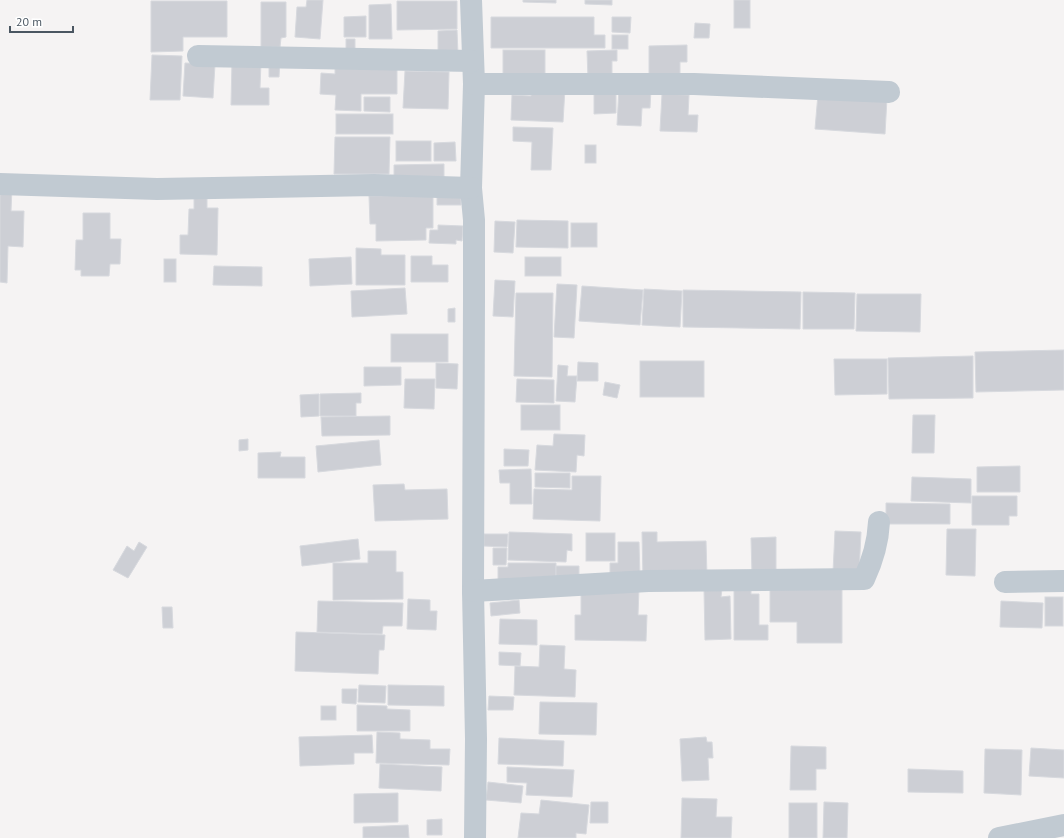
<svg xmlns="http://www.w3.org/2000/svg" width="1064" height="838" font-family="'PT Sans',sans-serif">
<rect width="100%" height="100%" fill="#f5f3f3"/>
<g fill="#cdcfd5" stroke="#d7d9de">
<polygon points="307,0 323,0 320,39 295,37 297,7 306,7"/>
<polygon points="523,0 556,0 556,3 523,2"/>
<polygon points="585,0 612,0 612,5 585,4"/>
<rect x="734" y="0" width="16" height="28"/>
<polygon points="151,1 227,1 227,37 183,37 183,51 151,52"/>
<polygon points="397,1 457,1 457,29 397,30"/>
<polygon points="261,2 286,2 286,37 281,38 280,47 261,47"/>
<polygon points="391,4 392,39 369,39 369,5"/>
<polygon points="366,16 366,37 344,37 344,17"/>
<polygon points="491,17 594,17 594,35 605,35 605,48 491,48"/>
<polygon points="612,17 631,17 630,33 612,32"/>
<polygon points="695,23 710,24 709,38 694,38"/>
<polygon points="457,30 458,55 438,56 438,31"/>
<rect x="612" y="35" width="16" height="14"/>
<polygon points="346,39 355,39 355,50 346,51"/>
<polygon points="687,45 687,62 680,62 680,80 649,81 649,46"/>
<rect x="503" y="50" width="42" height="29"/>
<polygon points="617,50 617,61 612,61 612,79 588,79 587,51"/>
<polygon points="152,55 182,56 180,100 150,100"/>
<polygon points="269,59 280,60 279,77 269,77"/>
<polygon points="232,61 261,62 260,88 269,88 269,105 231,105"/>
<polygon points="185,63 215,64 213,98 183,96"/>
<polygon points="335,64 397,66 397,94 361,94 361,111 335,110 336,95 320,94 321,73 335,74"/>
<polygon points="405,71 449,72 448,109 403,108"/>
<polygon points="532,87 565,88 563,122 511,120 512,95 531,96"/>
<polygon points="619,88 651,89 650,108 642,108 641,126 617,125"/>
<polygon points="616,90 616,113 594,114 594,91"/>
<polygon points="662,94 689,95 688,115 698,115 697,132 660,131"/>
<polygon points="818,94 887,98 885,134 815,129"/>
<polygon points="364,97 390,97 390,112 364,111"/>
<rect x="336" y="114" width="57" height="20"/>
<polygon points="513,127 553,128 551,170 531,170 532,142 513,141"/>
<polygon points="335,137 390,137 389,174 334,174"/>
<rect x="396" y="141" width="35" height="20"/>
<polygon points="455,142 456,161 434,161 434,143"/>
<rect x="585" y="145" width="11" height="18"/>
<polygon points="444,164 444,177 394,177 394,165"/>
<polygon points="0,187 12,187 11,211 24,211 23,247 8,246 7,283 0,282"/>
<polygon points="433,195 433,228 426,228 426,240 376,241 376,224 370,224 369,196"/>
<polygon points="461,195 461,205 437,205 437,196"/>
<polygon points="194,198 207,198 207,208 218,208 217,255 180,254 180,235 188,235 189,209 194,209"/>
<polygon points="83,213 110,213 110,239 121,239 120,264 110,264 109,276 81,276 81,270 75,270 76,240 83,240"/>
<polygon points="517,220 568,221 568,248 516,247"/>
<polygon points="495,221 515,222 513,253 494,252"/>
<rect x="571" y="223" width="26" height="24"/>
<polygon points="438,225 463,226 462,241 456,240 456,244 429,243 430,230 438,230"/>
<polygon points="356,248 381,249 381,255 405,255 405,285 356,285"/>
<polygon points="411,256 432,256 432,265 448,265 448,282 411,282"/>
<polygon points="351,257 352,284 310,286 309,259"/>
<rect x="525" y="257" width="36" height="19"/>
<rect x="164" y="259" width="12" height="23"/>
<polygon points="214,266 262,267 262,286 213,285"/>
<polygon points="495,280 515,281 513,317 493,316"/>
<polygon points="557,284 577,285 574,338 554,337"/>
<polygon points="582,286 643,290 640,325 579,321"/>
<polygon points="405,288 407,314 352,317 351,291"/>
<polygon points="644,289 682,291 680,327 642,325"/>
<polygon points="683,290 801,292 800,329 683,327"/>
<polygon points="803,292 855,293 854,329 803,329"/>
<polygon points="516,293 553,293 552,377 514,376"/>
<polygon points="857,294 921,294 920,332 856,331"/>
<polygon points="455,308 455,322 448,322 448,309"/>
<rect x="391" y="334" width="57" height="28"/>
<polygon points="1064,350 1064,390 976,392 975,352"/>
<polygon points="973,356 973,398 889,399 888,358"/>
<polygon points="834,359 887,359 887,394 835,395"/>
<rect x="640" y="361" width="64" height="36"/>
<polygon points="578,362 598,363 598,381 577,381"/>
<polygon points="436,363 458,364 457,389 436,388"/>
<polygon points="558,365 568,366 567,376 577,376 575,402 556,401"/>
<polygon points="364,367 401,367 401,385 364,386"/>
<polygon points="405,379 435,379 434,409 404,408"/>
<polygon points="517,379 554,380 554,403 516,402"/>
<polygon points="605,382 620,385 617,398 603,395"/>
<polygon points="361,393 361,403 356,403 356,416 320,416 320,394"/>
<polygon points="319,394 319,416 301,417 300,395"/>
<rect x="521" y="405" width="39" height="25"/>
<polygon points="913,415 935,415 934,453 912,453"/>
<polygon points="390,416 390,435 322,436 321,417"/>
<polygon points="554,434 585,435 584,456 577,455 576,472 535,470 537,445 553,446"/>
<polygon points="248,439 248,450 239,451 239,440"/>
<polygon points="379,440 381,465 318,472 316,446"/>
<polygon points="504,449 529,450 528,466 504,466"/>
<polygon points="281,452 280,457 305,457 305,478 258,478 258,453"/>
<polygon points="1020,466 1020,492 977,492 977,467"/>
<polygon points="531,469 532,504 510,504 510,483 500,483 499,470"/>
<polygon points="535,473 570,473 570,488 535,487"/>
<polygon points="572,476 601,476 600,521 533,519 534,489 572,490"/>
<polygon points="912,477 971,479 971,503 911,501"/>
<polygon points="404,484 405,490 447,489 448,519 375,521 373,485"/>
<polygon points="972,496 1017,496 1017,516 1009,516 1009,525 972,525"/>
<polygon points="886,503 950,504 950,524 886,524"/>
<polygon points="947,529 976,529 975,576 946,575"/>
<polygon points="835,531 861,532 859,574 833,572"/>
<polygon points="509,532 572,534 572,551 567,550 566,562 508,560"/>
<polygon points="642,532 657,532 657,542 706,541 707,577 643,579"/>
<rect x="586" y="533" width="29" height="28"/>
<polygon points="484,534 508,534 507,547 484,546"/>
<polygon points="776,537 776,573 752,574 751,538"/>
<polygon points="358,539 360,559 302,566 300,546"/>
<polygon points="139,542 147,547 128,578 113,570 127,546 134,551"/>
<polygon points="618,542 639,542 640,579 610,580 610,563 618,563"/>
<polygon points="493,548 507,548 506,565 493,565"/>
<polygon points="368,551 396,551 396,572 403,572 403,599 333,600 333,563 368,563"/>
<polygon points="508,563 556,563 556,583 498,583 498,567 508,567"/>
<polygon points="556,566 579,566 579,583 556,582"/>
<polygon points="581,587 639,588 638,615 647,615 646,641 575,640 575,615 581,615"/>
<polygon points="842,587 842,643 797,643 797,622 770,622 770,588"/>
<polygon points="734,588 751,588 751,594 759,594 759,625 768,625 768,640 734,640"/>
<polygon points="704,589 722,589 721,597 730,596 731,639 705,640"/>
<rect x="1045" y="597" width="18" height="29"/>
<polygon points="408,599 430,600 430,611 437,611 436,630 407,629"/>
<polygon points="519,600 520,613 491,616 490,603"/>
<polygon points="318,601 403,603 402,626 383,626 382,634 317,632"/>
<polygon points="1001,601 1043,603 1042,628 1000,627"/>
<polygon points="162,607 172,607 173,628 163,628"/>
<polygon points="500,619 537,620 537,645 499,644"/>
<polygon points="296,632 385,635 384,650 379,650 378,674 295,671"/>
<polygon points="540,645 565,646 564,669 576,670 575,697 514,695 515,666 539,667"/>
<polygon points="499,652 521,653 520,666 499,665"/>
<polygon points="359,685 386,686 385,703 358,702"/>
<polygon points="388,685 444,686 444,706 388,705"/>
<polygon points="342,689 357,689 356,704 342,703"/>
<polygon points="489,696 514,697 513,710 488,710"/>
<polygon points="540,702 597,703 596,735 539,734"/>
<polygon points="357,705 387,706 387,709 410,710 410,731 357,731"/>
<rect x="321" y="706" width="15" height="14"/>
<polygon points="377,732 400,733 400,739 430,740 430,749 450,749 449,765 376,763"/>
<polygon points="372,735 373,753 354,753 354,764 300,766 299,737"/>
<polygon points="706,737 707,742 712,742 713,758 708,758 709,780 682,781 680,739"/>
<polygon points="499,738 564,741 563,766 498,764"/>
<polygon points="791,746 826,747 826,769 816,769 816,790 790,790"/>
<polygon points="1031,748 1064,750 1064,778 1029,776"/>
<polygon points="985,749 1022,750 1021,795 984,793"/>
<polygon points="380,764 442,767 441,791 379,788"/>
<polygon points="507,767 574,770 572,797 526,795 527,783 507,782"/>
<polygon points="908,769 963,771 963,793 908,792"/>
<polygon points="488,782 523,786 521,803 486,800"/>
<polygon points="398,793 398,822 354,823 354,794"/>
<polygon points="682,798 717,799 716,817 732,817 731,838 681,838"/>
<polygon points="541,800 589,805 586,834 576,833 576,838 518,838 521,813 539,814"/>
<polygon points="591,802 608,802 608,823 590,823"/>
<polygon points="824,802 848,803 847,838 823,838"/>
<rect x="789" y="803" width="28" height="35"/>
<polygon points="442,819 442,835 427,835 427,820"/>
<polygon points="408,825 409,838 363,838 363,827"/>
</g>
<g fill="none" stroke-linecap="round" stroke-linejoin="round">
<g stroke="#c1cad2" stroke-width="22">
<polyline points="471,0 474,84 471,188 474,220 474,297 473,591 476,739 475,838"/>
<polyline points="198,56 472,61"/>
<polyline points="474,84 694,84 889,92"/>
<polyline points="0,184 157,189 374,185 471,188"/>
<polyline points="1005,582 1064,581"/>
<path d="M473 591 648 581 864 579C873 560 878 543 879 522"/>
<polyline points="999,838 1064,825"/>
</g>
</g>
<path d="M10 26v6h63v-6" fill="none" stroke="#4a5661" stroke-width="2"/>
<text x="16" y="26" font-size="12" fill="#4a5661" stroke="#ffffff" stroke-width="3" paint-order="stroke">20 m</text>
</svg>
